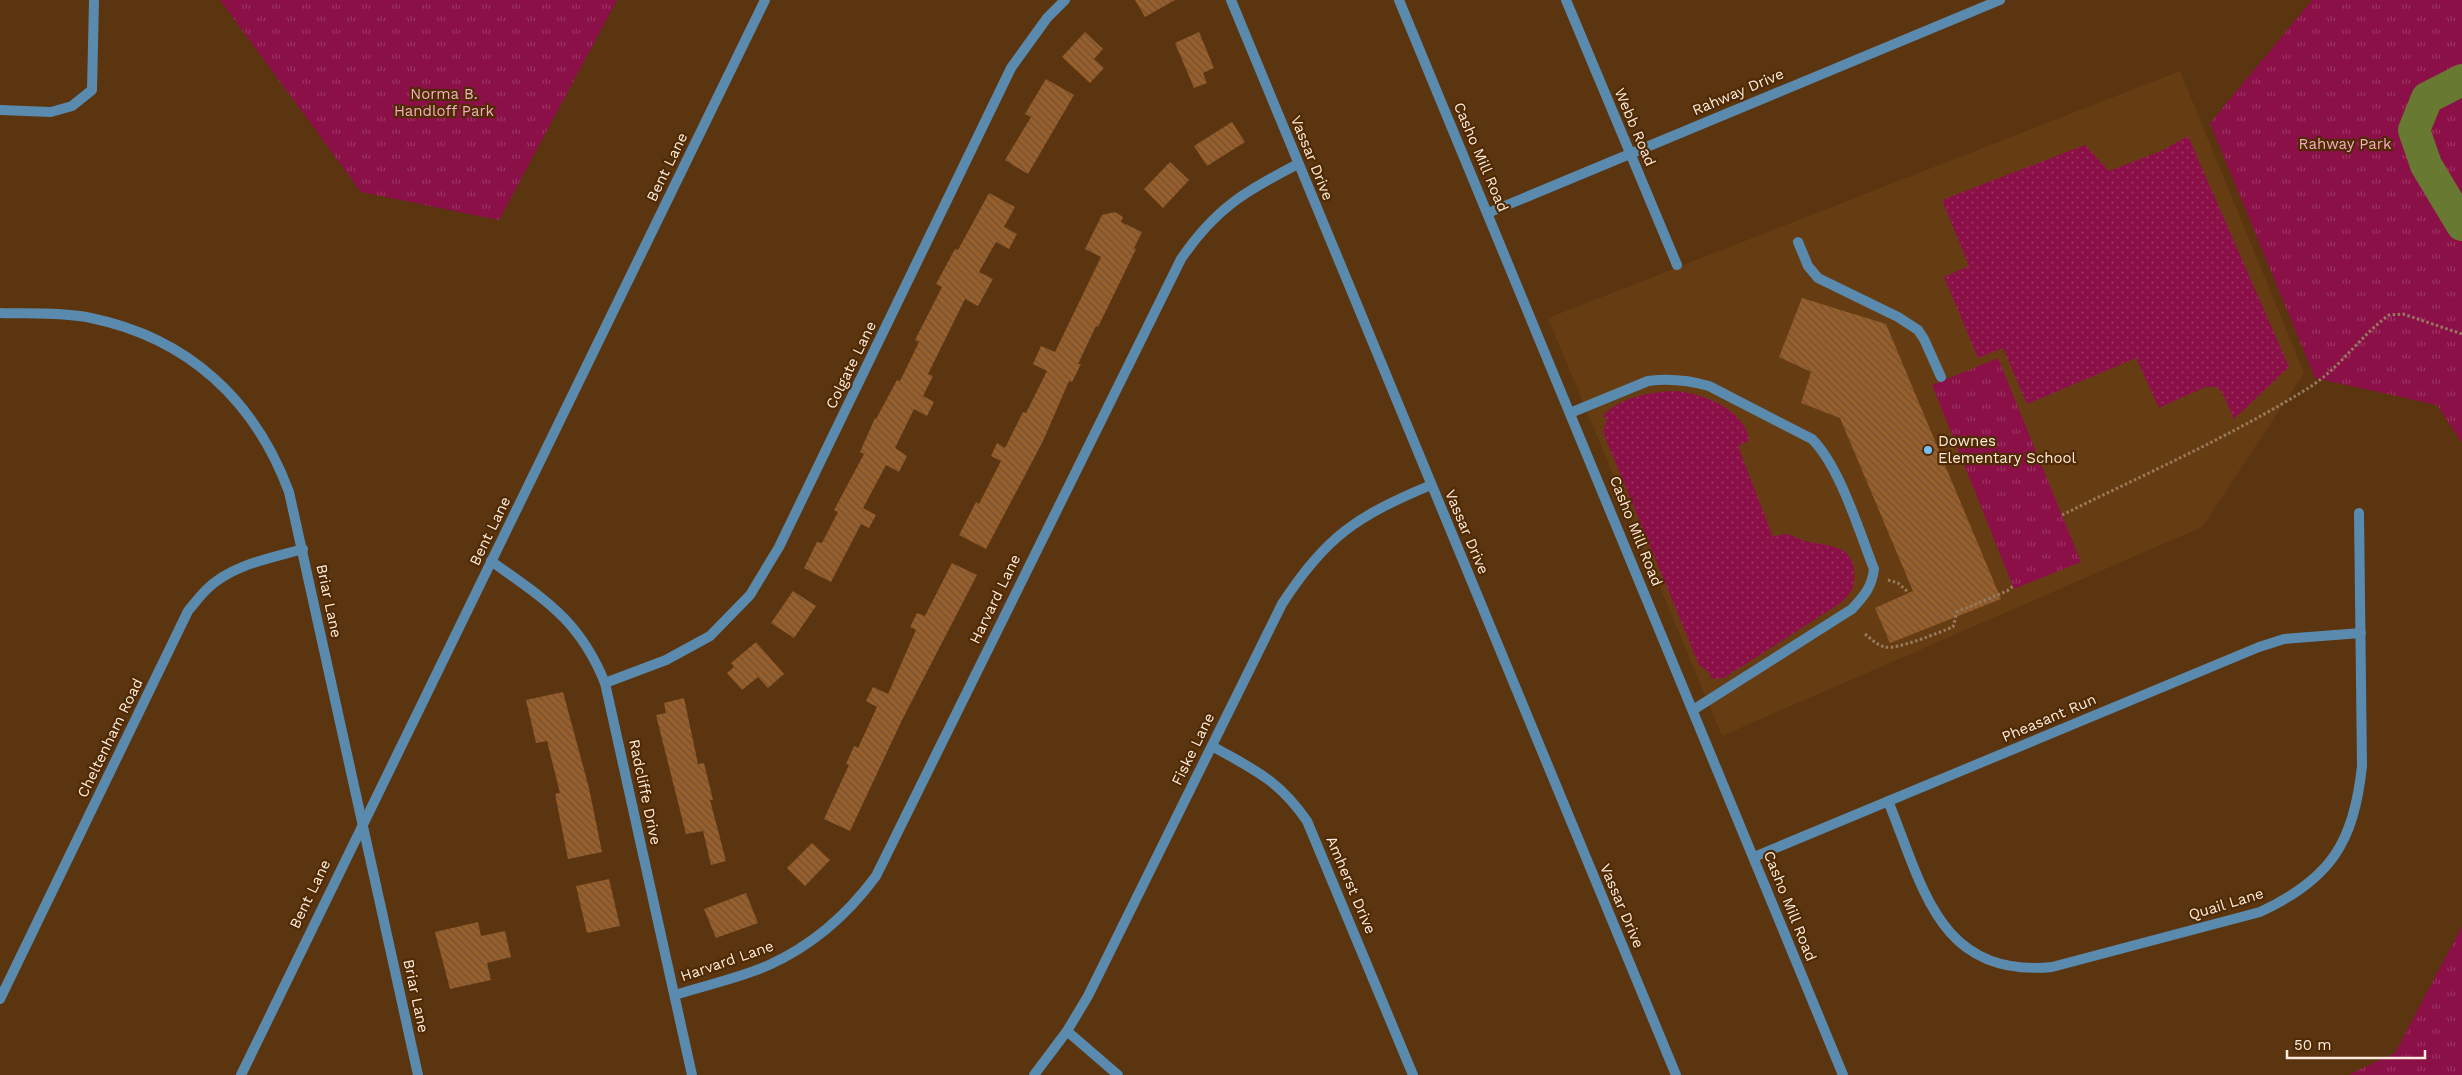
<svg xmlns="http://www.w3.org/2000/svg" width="2462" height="1075" font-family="'Work Sans',sans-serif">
<defs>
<pattern id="grass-dots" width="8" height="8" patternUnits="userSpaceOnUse" patternTransform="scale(1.25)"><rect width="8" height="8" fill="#8b1048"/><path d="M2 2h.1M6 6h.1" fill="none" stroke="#9c3362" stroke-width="1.8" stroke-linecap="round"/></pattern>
<pattern id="park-tufts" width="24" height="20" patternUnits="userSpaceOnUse" patternTransform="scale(1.25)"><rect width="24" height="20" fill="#8b1048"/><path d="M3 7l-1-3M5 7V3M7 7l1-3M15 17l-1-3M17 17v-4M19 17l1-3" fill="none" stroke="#9c3362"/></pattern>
<pattern id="building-back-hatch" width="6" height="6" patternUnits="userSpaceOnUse" patternTransform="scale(1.25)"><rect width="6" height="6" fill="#985f2b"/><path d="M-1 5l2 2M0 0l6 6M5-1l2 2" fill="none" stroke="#6e5138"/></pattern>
</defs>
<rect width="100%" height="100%" fill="#5a3510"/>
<polygon fill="#663d12" points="2180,71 2304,373 2202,527 1722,736 1548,318"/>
<g fill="url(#grass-dots)">
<polygon points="2188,136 2289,367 2234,419 2222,392 2216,387 2205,387 2159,408 2136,358 2027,404 2003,348 1978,358 1944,277 1969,266 1942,200 2085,145 2109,171 2161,151"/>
<path d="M1674 391C1702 393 1742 408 1749 438L1747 442 1738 446 1773 537C1792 531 1789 536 1805 541 1819 545 1835 544 1846 553 1856 561 1857 583 1850 593 1847 597 1843 601 1839 604L1724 678 1711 679 1710 673 1699 665 1603 432 1607 419 1603 416C1620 397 1650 392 1674 391Z"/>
</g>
<g fill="url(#park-tufts)">
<polygon points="220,0 617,0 499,220 361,192"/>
<polygon points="2312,0 2462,0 2462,443 2437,405 2315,378 2210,123"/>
<polygon points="1998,358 2081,562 2014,589 1932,385"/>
<polygon points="2462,926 2462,1075 2348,1075 2395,1053"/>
</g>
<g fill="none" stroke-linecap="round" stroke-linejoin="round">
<polyline stroke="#687931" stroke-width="32" points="2462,80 2427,98 2414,130 2426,165 2462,225"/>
</g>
<g fill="url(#building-back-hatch)">
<polygon points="1135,0 1175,0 1145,17"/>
<polygon points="1085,32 1103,49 1094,59 1104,68 1090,83 1062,57"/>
<polygon points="1199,32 1214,68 1203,73 1207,83 1194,88 1175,43"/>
<polygon points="1046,79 1074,95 1028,174 1005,160 1031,117 1025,114"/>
<polygon points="1232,122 1245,142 1207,166 1194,146"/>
<polygon points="1170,162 1189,180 1163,208 1144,189"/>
<polygon points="989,193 1015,207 1004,227 1017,234 1009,249 996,242 979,272 993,279 978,306 965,299 928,374 933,376 923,396 934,402 927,416 914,409 895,448 907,456 899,472 886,465 863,508 876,515 869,528 861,524 831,582 804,568 817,542 822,543 838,512 834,510 864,454 860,452 875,418 876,419 897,380 900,381 919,342 915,340 942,287 936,284 955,249 958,250"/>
<polygon points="1115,212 1123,217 1121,222 1142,232 1134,248 1136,249 1098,327 1096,326 1078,364 1081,364 1072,382 1069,381 1043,441 986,549 959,535 976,502 979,504 1001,461 991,456 997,443 1005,448 1023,412 1026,413 1047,371 1033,364 1041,346 1055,352 1101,257 1085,249 1102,215"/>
<polygon points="1802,298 1886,324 2001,599 1890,643 1875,608 1913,591 1840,418 1801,403 1811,372 1779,357"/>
<polygon points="952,563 977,575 902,720 850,831 824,819 849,765 846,764 854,746 858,748 877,707 866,701 873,687 888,694 916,630 910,627 917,613 925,616"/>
<polygon points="793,591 816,606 794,638 771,623"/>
<polygon points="756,642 784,674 768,688 758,677 742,690 727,673 734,667 731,663"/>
<polygon points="563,692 589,788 602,852 568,859 555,794 560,793 547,741 536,743 526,700"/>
<polygon points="684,698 698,764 704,763 713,800 710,800 726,861 711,865 703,831 686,834 656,715 666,713 664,703"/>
<polygon points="812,843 830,860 805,886 787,868"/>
<polygon points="609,879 620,926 587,933 576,886"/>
<polygon points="746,893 758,923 716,938 704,909"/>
<polygon points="478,922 481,936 505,931 511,957 487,963 491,980 450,989 435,932"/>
</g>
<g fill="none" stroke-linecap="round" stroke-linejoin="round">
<g stroke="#987b5e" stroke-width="3" stroke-dasharray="2.5 2.5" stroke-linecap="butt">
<path d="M2062 515C2145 474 2232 436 2310 387 2341 367 2360 336 2389 315L2403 314 2462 334"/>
<polyline points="1888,580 1898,583 1909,593"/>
<path d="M1865 634C1871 639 1877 645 1885 647 1897 650 1940 632 1953 627L1957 612 2007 591 2013 586"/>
</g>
<g stroke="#5a8aad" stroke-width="10">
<polyline points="0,110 51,112 72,106 92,90 94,0"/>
<polyline points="1798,242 1808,266 1818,278 1898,317 1918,330 1924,339 1941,377"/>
<path d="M1570 413 1648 381C1670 378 1688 380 1709 386L1812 439C1840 467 1859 531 1874 569 1872 587 1864 596 1852 609L1693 710"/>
</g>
<g stroke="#5a8aad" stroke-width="10">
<polyline points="1231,0 1676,1075"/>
<polyline points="1566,0 1677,265"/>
<polyline points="1488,213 2000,0"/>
<path d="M0 313C30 314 61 312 91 318 188 338 255 400 289 492L418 1075"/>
<path d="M491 561C545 600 579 619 605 683L692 1075"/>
<polyline points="605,683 666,660 710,636 750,595 779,547 1011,68 1047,18 1065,0"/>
<path d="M1212 746C1254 770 1278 779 1307 821L1413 1075"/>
<path d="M1888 801C1923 886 1938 978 2052 967L2260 912C2331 879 2354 842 2362 766L2359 513"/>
<polyline points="1754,857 2259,647 2284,639 2361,633"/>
<path d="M675 995C706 985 740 978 769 965 813 945 848 914 876 876L1181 259C1215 209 1245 191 1298 164"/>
<path d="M0 999 188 611C194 604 199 597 206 590 230 565 271 558 303 549"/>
<polyline points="1067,1031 1118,1075"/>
<path d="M241 1075C413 715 590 358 765 0"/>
<path d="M1034 1075 1067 1031 1088 996 1282 604C1326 536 1357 516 1431 485"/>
</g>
<polyline stroke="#5a8aad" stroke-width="10" points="1399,0 1843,1075"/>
</g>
<circle fill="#75c0f6" stroke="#4f2a03" stroke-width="2" cx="1928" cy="450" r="5"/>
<g text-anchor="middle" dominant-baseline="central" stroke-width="4.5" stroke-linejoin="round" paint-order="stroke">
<g font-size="15" fill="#fceadc" stroke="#4f2a03">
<text transform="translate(1738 92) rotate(-23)">Rahway Drive</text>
<text transform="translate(1635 127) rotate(67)">Webb Road</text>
<text transform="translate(1481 157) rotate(67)">Casho Mill Road</text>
<text transform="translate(1312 158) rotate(68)">Vassar Drive</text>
<text transform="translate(667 167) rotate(-64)">Bent Lane</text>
<text transform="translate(851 365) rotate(-64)">Colgate Lane</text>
<text transform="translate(490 531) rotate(-64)">Bent Lane</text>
<text transform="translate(1636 531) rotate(68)">Casho Mill Road</text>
<text transform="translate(1467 532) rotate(67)">Vassar Drive</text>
<text transform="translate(995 599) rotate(-64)">Harvard Lane</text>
<text transform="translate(329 601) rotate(78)">Briar Lane</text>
<text transform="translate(2049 718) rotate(-23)">Pheasant Run</text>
<text transform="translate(110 738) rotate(-64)">Cheltenham Road</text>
<text transform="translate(1193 749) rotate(-64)">Fiske Lane</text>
<text transform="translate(645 792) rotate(78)">Radcliffe Drive</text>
<text transform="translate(1351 885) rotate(67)">Amherst Drive</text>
<text transform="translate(310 894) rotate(-64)">Bent Lane</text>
<text transform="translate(2226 904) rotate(-17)">Quail Lane</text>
<text transform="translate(1622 906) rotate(67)">Vassar Drive</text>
<text transform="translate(1790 906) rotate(68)">Casho Mill Road</text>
<text transform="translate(727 961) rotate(-19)">Harvard Lane</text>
<text transform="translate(416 996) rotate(78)">Briar Lane</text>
</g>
<g font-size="15" fill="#efafc0" stroke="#4f2a03">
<text x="444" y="94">Norma B.<tspan x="444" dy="17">Handloff Park</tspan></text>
<text x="2345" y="144">Rahway Park</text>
</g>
<g font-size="15" fill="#fceadc" stroke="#4f2a03" text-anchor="start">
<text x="1938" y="441">Downes<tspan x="1938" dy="17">Elementary School</tspan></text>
</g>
</g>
<path d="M2287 1050v8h138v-8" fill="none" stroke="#fceadc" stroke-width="2.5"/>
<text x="2294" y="1050" font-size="15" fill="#fceadc" stroke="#4f2a03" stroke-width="4" paint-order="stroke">50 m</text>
</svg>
